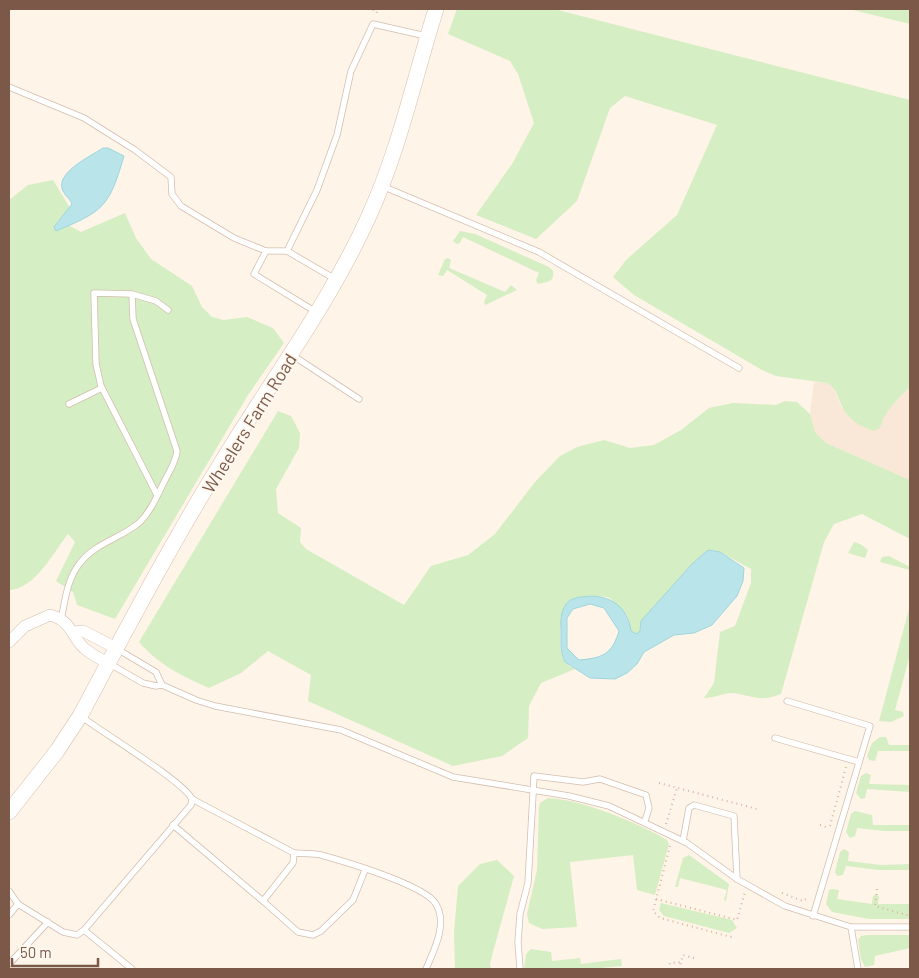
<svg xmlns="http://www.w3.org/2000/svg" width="919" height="978" font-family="Barlow,sans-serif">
<rect width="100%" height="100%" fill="#fef4e7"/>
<polygon fill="#f9e8d7" points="814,382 827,383 833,387 842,408 880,428 883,417 892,404 910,387 910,480 826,443 815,432 810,414"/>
<g fill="#d6eec3">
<path d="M457 9H554L910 100V387C897 400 885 410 880 428L874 431C861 427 847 419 842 406 837 396 837 389 827 383L776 376 762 370 634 295 613 277 626 260 677 215 717 125 625 96 610 108 577 201 536 239 476 215 512 164 534 123 518 74 510 61 448 34Z"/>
<polygon points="849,9 910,9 910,24"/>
<path d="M53 180 70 208 57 222 64 228 68 225 81 232 125 213 136 238 151 259 192 286 202 307 212 317 224 320 247 317 273 328 284 343 248 395 115 619 77 605 73 592 56 581 75 542 68 534C54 552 34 590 9 590V200L28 185Z"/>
<path d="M460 231 475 234 549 267 553 271C555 282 547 282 538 284L536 280 539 273 463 237 460 243 457 244 453 241Z"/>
<polygon points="448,258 451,260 449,268 505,292 511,285 517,290 485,305 484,302 487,295 447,270 443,276 438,275 445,259"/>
<path d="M785 401 797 402 810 414 815 432 826 443 910 480V539L862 514 834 524 824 542 781 694C758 703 753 695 731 693 724 693 714 698 704 698L714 683 720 632 735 626 751 583V569L720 552 708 550 692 564 641 621 640 631 637 634 631 631 627 615 610 598C600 595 576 595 568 602 560 610 558 645 562 656 564 663 569 666 575 669L541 683 529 706 528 738 502 756 453 766 308 701 311 675 268 651 241 673 209 688C182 676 159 665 139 642L278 411 291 416 300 433 299 448 276 489 278 513 301 528 300 542 306 549 404 605 431 566 468 555 495 534 535 482 560 456 577 447 604 440 630 448 654 445 681 430 709 408 733 403 776 405Z"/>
<polygon points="854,542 862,545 868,550 865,558 848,553"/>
<polygon points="889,556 910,567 910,570 880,562 882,557"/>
<polygon points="910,605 910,655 895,710 903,712 904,716 891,722 879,721"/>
<polygon points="880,737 886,737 889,745 910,745 910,751 878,751 875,761 869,760 867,756 872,743"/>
<polygon points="866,773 871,775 869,784 910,785 910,792 867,789 865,798 861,799 856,793 861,776"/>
<path d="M548 798C580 799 639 823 667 840L669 844 655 895 637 890 633 855 570 862 577 927 542 929 529 923 527 914 537 870 539 807 540 803Z"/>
<polygon points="855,811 872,815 873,825 910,825 910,831 884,831 857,828 855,836 850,838 846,832 851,814"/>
<polygon points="844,849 849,852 848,861 881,865 910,864 910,870 879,870 846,866 843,875 837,876 835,872 840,852"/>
<polygon points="689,855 729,884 726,901 724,900 727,890 680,878 678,887 675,887 683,858"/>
<polygon points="497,860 514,876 490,963 491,969 455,969 454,932 458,886 480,864"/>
<polygon points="832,889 839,890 837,899 872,904 873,896 877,894 879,897 878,904 910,904 910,919 869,919 832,912 826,904 829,890"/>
<polygon points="661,903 732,920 737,928 729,933 664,916 659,910"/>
<polygon points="867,935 910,935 910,948 875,956 874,965 865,967 861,959 858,940 861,936"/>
<polygon points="531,949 551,952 552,961 580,958 581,964 621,959 622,966 590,969 524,969 526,954"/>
</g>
<g fill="#b9e5ea" stroke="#9ed6dd" fill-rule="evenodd">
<path d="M103 148H108L124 156C109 207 104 211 56 231L54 227 72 204C70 198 65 196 63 191 54 173 91 156 103 148Z"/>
<path d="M708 550 720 552 744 568 743 581 737 596 712 625 694 633 674 635 660 643 644 652 637 664 627 673 615 679 590 678 565 662C560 652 561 643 561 632 561 623 560 613 565 606 569 599 575 598 581 597 607 593 627 604 631 631L637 634 640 631 641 621 692 564ZM590 604 604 608 619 631C612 654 603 658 579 660L567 648V618L573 609Z"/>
</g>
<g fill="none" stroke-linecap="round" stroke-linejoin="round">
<defs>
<g id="service">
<polyline points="9,87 84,118 135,150 171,177 172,194 181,206 234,238 266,251 287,251"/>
<polyline points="382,186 539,252 739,368"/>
<polyline points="266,251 254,274 316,312"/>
<polyline points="335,279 287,251 317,190 337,135 351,71 373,24 426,36"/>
<polyline points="132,294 156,301 168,310"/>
<polyline points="292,355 359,399"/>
<polyline points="69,404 102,388"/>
<path d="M61 620C65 601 67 579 80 563 95 543 122 538 140 522 151 511 157 496 164 482 169 472 176 462 177 451L133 319 132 294 94 293 96 364 101 386 157 495"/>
<polyline points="117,649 156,672 162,685"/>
<polyline points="110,664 143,683 156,686 162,685 196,700 215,706 341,730 453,777 569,796 609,806 687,843 737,879 785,906 851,927 910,927"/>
<polyline points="787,701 870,726 813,916"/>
<path d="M82 717C103 733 183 781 192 799L191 805 84 930 132 969"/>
<polyline points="775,738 859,762"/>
<polyline points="173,825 263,901 293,863 294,853 192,799"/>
<polyline points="683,841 689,808 694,805 734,816 737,879"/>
<path d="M294 853C303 854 312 853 321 855 343 861 425 885 436 904 448 924 434 950 426 969"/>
<polyline points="9,891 18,904 9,915"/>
<polyline points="263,901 298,932 313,935 321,931 353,900 365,870"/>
<polyline points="18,904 63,932 77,935 84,930"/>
<polyline points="851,927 858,969"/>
<polyline points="9,964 48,922"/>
<polyline points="520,969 518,942 520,914 528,883 534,776 583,782 600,779 646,795 649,808 645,821"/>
</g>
<g id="minor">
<polyline points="74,632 83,631 116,648"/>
<path d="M9 642 25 626 50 615C72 621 71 636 84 648 91 654 100 659 108 663"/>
</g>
<path id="secondary" d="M9 812 57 751 80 716C125 632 170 546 220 465 270 382 328 306 368 218 399 151 414 79 436 9"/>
</defs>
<use href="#service" stroke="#d4bdae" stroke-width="7"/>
<use href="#minor" stroke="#d4bdae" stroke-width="12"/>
<use href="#secondary" stroke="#dabead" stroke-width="16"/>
<g stroke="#dcb39e" stroke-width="2" stroke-dasharray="1 4" stroke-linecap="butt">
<polyline points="368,9 377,11 376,16"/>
<polyline points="659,783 757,809"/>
<polyline points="666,824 677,788"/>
<polyline points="820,825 829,828"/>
<polyline points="830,826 846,767"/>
<polyline points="670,846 653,911 660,918 735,938"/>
<polyline points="877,889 875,906 910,916"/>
<polyline points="782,893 803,901 809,897"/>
<polyline points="656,899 737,920 745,892"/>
<polyline points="668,969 670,963 681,962"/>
<polyline points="679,969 683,955 694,958"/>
</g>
<use href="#service" stroke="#fff" stroke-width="5.5"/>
<use href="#minor" stroke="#fff" stroke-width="11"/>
<use href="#secondary" stroke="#fff" stroke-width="15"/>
</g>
<g text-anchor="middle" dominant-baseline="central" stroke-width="4" stroke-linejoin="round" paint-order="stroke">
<g font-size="18" fill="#7b5848" stroke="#fff8ef">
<text transform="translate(249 423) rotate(-58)">Wheelers Farm Road</text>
</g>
</g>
<rect width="919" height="978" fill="none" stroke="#7b5848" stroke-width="20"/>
<path d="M12 958v8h86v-8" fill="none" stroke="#7b5848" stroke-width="2.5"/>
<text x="20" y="958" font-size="15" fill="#7b5848" stroke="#fff8ef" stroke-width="4" paint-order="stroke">50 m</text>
</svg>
